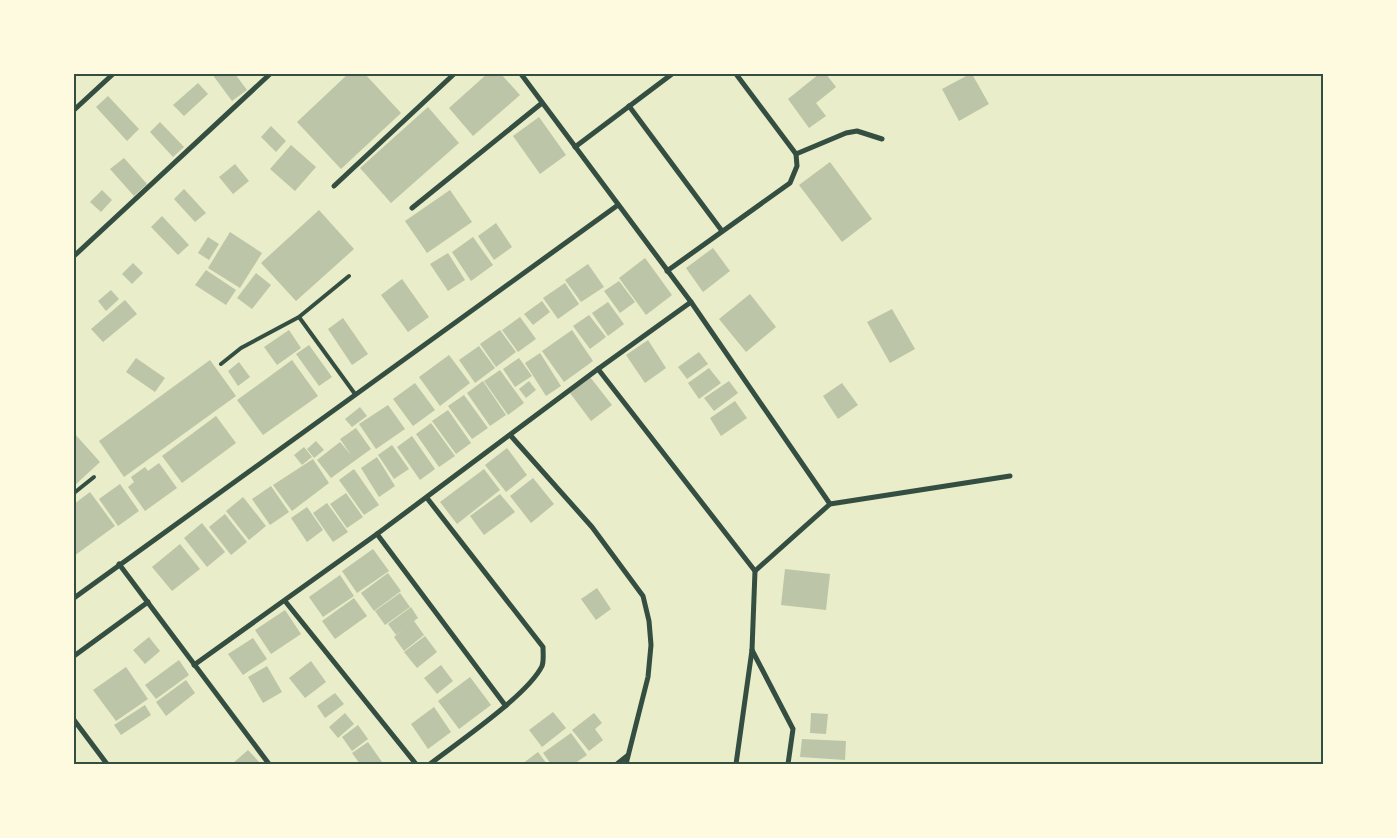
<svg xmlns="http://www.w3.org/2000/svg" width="1397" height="838" font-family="'Fira Sans',sans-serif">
<rect width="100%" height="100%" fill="#e9edc9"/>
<g fill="#bcc5a7">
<polygon points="212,74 235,74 247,90 232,101"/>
<polygon points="348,74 365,74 401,113 341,169 297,122"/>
<polygon points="487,74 501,74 520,95 473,136 449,108"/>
<polygon points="819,74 826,74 836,87 816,103 826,116 809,128 788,99"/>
<polygon points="970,74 972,74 989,104 959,121 942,89"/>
<polygon points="198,83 208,94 184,116 173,105"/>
<polygon points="108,96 139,129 127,141 96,107"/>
<polygon points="428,107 459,143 391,203 360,168"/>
<polygon points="539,117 566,155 540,174 513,136"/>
<polygon points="160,122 184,147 173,157 150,132"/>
<polygon points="271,126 286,141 276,152 261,137"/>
<polygon points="291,145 316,167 295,191 270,169"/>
<polygon points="124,158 147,184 134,196 110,169"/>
<polygon points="830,162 872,219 842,242 799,185"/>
<polygon points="235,164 249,181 233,194 219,177"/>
<polygon points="184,189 206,213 195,222 174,199"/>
<polygon points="102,190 112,200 101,212 90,202"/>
<polygon points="450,190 472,222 427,253 405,221"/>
<polygon points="319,210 354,249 296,301 261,263"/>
<polygon points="162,216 189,245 178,255 151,227"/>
<polygon points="496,223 512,247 494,260 478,236"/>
<polygon points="230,232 262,253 240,288 208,268"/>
<polygon points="208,237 219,244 209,260 198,253"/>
<polygon points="473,237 493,265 471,281 452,252"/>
<polygon points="713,248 730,271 703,292 686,268"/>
<polygon points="448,253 465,280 448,291 430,264"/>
<polygon points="645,258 672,295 646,315 619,278"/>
<polygon points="133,263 143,273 132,284 122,274"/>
<polygon points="588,264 604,287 581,302 565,280"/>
<polygon points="206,270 236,290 226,305 195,285"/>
<polygon points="256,273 271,285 252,309 237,298"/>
<polygon points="402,279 429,317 408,332 381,295"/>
<polygon points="619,281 635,302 620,313 604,291"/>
<polygon points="565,283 579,304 558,319 543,298"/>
<polygon points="111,290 119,299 106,311 98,301"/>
<polygon points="750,294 776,327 746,352 719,319"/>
<polygon points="125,300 137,314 103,342 91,329"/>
<polygon points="542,301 550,312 533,325 524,314"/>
<polygon points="608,302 624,324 608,336 592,313"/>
<polygon points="892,309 915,349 890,363 867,322"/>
<polygon points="589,315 606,337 590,349 573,326"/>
<polygon points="520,317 536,339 518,352 502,330"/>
<polygon points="343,318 368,354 352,365 328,329"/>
<polygon points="289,330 301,348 277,365 264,347"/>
<polygon points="500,330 516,352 496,367 480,344"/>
<polygon points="572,330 593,361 564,382 542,351"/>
<polygon points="648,340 666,368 645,383 626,355"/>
<polygon points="309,345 332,377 319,386 296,354"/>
<polygon points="479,346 495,368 475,383 459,360"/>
<polygon points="699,352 708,364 687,379 678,367"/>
<polygon points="540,353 561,386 546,396 525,363"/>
<polygon points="449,355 470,383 440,406 419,377"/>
<polygon points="136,358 165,378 155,392 126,372"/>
<polygon points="519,358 532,376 515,387 503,369"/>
<polygon points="210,360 236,396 124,477 99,441"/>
<polygon points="292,360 318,396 263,435 237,400"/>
<polygon points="239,362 250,377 238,386 228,371"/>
<polygon points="709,368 721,383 699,399 688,383"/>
<polygon points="500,370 524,403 508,415 484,381"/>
<polygon points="590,377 612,405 591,421 570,393"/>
<polygon points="483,381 506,415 490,426 467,393"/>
<polygon points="529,381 536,390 526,398 519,389"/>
<polygon points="729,381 738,393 714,411 704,398"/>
<polygon points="415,383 435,410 413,426 393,399"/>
<polygon points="842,383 858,405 838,419 823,396"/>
<polygon points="464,395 488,428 472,439 448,406"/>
<polygon points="735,401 747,418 721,436 710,418"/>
<polygon points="388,405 405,429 376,449 359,424"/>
<polygon points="360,407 367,416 352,427 345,419"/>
<polygon points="448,410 471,443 456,454 432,421"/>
<polygon points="216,416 236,443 182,483 162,456"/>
<polygon points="431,423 455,456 439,467 416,434"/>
<polygon points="356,428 371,449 331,478 317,460 340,442 351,455 340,439"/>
<polygon points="74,433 100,462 74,486"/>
<polygon points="412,436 435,469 420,480 397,447"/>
<polygon points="316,441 324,450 314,458 307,449"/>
<polygon points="392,445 409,469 394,479 378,455"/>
<polygon points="304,447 312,457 302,465 294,455"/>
<polygon points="507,448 527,475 506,492 485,465"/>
<polygon points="377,457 395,486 379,497 361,468"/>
<polygon points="313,459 329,483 292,511 273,485"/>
<polygon points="159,463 177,488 145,511 128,487 134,482 131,477 145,467 148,471"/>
<polygon points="354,469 379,505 364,515 339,480"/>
<polygon points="484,469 500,490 457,524 440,502"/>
<polygon points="533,478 554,504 531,523 510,496"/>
<polygon points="120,484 139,511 118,526 99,499"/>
<polygon points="271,486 289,512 270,525 252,499"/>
<polygon points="90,492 115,526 74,556 74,504"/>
<polygon points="346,493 363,517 347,528 330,504"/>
<polygon points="500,494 515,512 484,535 470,516"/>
<polygon points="243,497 266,526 249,540 226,511"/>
<polygon points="327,503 348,532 333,542 313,513"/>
<polygon points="307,507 323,530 307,542 291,518"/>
<polygon points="225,514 247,542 231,555 209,527"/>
<polygon points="202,523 225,552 207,567 184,538"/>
<polygon points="180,544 200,569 172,591 152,567"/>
<polygon points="373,549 389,571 357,593 342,571"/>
<polygon points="785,569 830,574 826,610 781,605"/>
<polygon points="388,573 401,591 374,611 361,593"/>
<polygon points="340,575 354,596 323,617 309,597"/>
<polygon points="597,588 611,609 596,620 581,599"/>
<polygon points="400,593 410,607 385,625 375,611"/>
<polygon points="354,598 367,616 335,639 322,621"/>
<polygon points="411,607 418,618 414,621 424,635 404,651 394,637 404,629 396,635 388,624"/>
<polygon points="285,610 301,634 271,654 255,630"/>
<polygon points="425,636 437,652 417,668 404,652"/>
<polygon points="149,637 160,651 145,664 133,650"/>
<polygon points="253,638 267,659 243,675 228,654"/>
<polygon points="179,660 189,675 156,699 145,685"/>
<polygon points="311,661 326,682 305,698 289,678"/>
<polygon points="441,665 453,681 437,694 424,678"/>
<polygon points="267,666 282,692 263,703 248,677"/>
<polygon points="126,667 148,699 116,721 93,690"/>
<polygon points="470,677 491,705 459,729 438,701"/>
<polygon points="186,680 195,693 166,716 156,702"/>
<polygon points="335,693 344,704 325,718 317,706"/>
<polygon points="145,705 151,715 121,735 114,725"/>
<polygon points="434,707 451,732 428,749 411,724"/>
<polygon points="553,712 566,728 542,747 529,730"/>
<polygon points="345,713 354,724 338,738 329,727"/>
<polygon points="594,713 602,723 595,729 603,740 589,751 572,730"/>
<polygon points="811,713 828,714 826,734 810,733"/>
<polygon points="358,725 368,739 352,751 342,737"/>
<polygon points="571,733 587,755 574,764 551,764 543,753"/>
<polygon points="802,739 846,741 845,760 800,757"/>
<polygon points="368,742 382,762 379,764 360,764 352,753"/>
<polygon points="248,750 261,764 232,764"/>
<polygon points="538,752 547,764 522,764"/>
</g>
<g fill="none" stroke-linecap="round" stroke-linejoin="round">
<g stroke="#344e41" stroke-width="4">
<polyline points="299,317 355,394"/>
<polyline points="221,364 241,348 299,317 349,276"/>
<polyline points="74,493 94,477"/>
</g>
<g stroke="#344e41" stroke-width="5">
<polyline points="521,74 691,302 830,504"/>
<polyline points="629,106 722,231"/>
<polyline points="74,110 113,74"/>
<polyline points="575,147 672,74"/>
<polyline points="796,154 846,133 857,131 882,139"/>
<polyline points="334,186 454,74"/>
<polyline points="412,208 542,103"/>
<polyline points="74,256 270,74"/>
<polyline points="667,271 790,183 797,166 796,154 736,74"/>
<polyline points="598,369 755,571 752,650 736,764"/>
<polyline points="511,436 592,527 643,596 649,621 651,645 648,677 626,764"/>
<path d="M427 498 543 647C543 653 544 661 542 666 528 695 457 743 430 764"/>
<polyline points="377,534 505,705"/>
<polyline points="119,564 269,764"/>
<polyline points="755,571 830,504 1010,476"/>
<polyline points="74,598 618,205"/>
<polyline points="285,601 416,764"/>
<polyline points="752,650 793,729 788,764"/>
<polyline points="74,656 148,602"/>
<polyline points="194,665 377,534 598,369 691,302"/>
<polyline points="74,720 107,764"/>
<polyline points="617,764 627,756"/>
</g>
</g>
<rect width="1397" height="838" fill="none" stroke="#fefae0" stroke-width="150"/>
<rect x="75" y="75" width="1247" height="688" fill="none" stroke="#344e41" stroke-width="2"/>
</svg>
